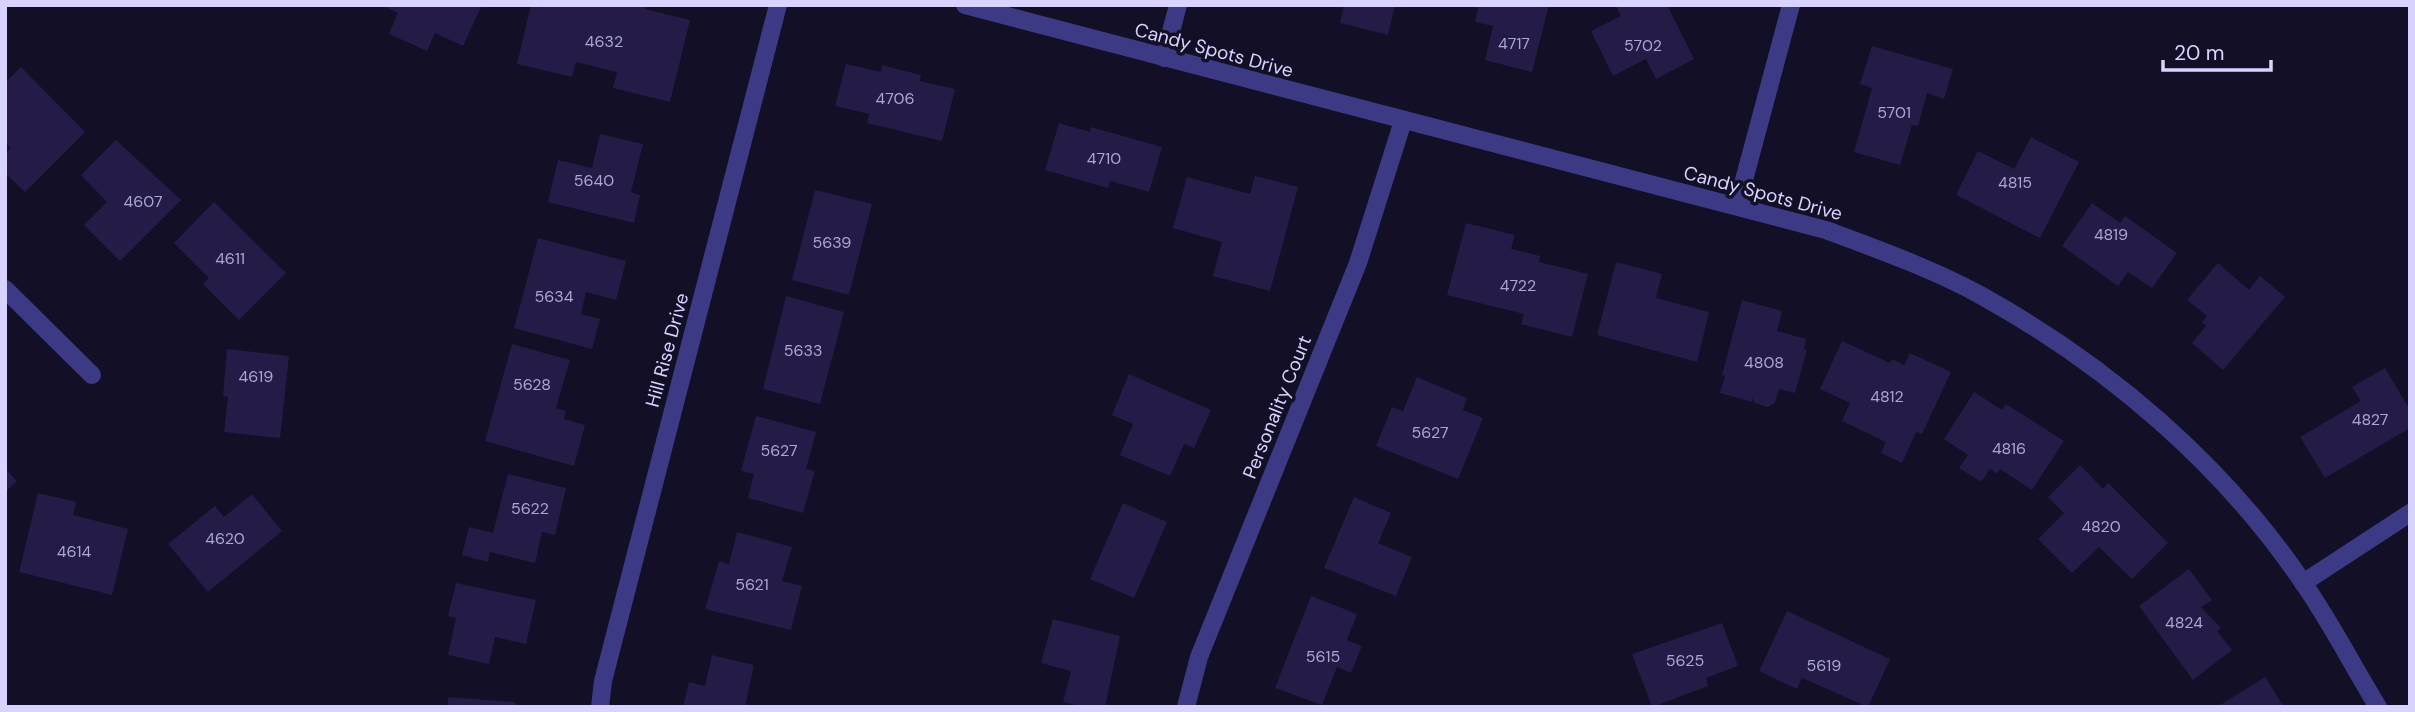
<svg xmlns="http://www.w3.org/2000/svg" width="2415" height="712" font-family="'DM Sans',sans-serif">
<rect width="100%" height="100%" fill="#130f26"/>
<g fill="#241b47">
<polygon points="381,5 482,5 463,46 435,33 427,51 389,34 398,13"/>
<polygon points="531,5 645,5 645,9 690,20 670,102 613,88 617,72 576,62 572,77 517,64"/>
<polygon points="1344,5 1395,5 1388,35 1340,23"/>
<polygon points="1479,5 1549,5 1532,72 1485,60 1493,26 1475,22"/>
<polygon points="1616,5 1667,5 1694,59 1656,79 1646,59 1613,76 1591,31 1621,16"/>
<polygon points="1872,46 1953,69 1944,99 1927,93 1918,126 1912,125 1900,165 1854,152 1872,88 1860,84"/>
<polygon points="846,64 881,72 882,65 921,75 920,81 955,89 942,141 867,123 869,114 835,106"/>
<polygon points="21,67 85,132 25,192 5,173 5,154 11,148 5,142 5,83"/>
<polygon points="1059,123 1090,132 1091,127 1162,147 1149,192 1110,181 1108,188 1045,170"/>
<polygon points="600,134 643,144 631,192 640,195 634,223 548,202 558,160 592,168"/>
<polygon points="2031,137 2079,162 2040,238 1956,195 1978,151 2014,169"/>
<polygon points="116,140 181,200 120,261 84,225 107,202 81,175"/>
<polygon points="1255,176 1298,187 1270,291 1213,276 1222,242 1173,228 1187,177 1250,194"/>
<polygon points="815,190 872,204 849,295 792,280"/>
<polygon points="214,202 286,273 239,320 203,284 209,278 174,243"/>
<polygon points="2092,203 2120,223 2125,216 2177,253 2152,288 2128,272 2118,286 2062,246"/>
<polygon points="1466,223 1515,235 1511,249 1540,256 1539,262 1588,274 1572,337 1521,324 1524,314 1447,295"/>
<polygon points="538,238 626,261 616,300 586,292 581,314 600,319 592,349 514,328"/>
<polygon points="1616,262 1662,274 1656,298 1709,312 1697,362 1597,335"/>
<polygon points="2218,263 2249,290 2260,276 2285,297 2223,370 2192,343 2206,326 2202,322 2207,316 2187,300"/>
<polygon points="786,296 844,312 820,404 763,389"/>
<polygon points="1742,300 1782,311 1777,331 1806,339 1804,349 1807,350 1795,393 1779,389 1775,403 1768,407 1755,403 1752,398 1752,402 1720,393 1725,376 1722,375"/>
<polygon points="1842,341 1890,363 1892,359 1904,365 1910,353 1951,372 1922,434 1916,432 1902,463 1881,453 1886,442 1842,421 1850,403 1820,389"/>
<polygon points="512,344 570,360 556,408 566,411 564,419 585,425 574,466 485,441"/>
<polygon points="227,349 289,356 280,438 224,432 228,397 223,396"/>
<polygon points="2385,368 2410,410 2410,428 2325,478 2300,437 2361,401 2352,387"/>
<polygon points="1129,374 1211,410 1194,448 1184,444 1170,476 1120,455 1133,424 1112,415"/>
<polygon points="1417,377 1467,398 1463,410 1483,418 1458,479 1376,446 1392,407 1403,411"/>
<polygon points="1974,392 2002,410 2006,404 2064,441 2032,490 2000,469 1997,474 1990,469 1981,482 1959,468 1968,455 1944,439"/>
<polygon points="756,416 816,432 806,469 815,471 803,513 748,498 754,474 741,471"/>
<polygon points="2080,465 2103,489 2108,483 2168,543 2132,579 2099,547 2072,573 2038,539 2064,513 2048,497"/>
<polygon points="5,468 17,481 5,492"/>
<polygon points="508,474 566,488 555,535 542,532 535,563 490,552 488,562 462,555 469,527 493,533"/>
<polygon points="38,493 76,502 73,515 128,529 112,595 19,572"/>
<polygon points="252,494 282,531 208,592 168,544 215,506 224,517"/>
<polygon points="1354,497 1391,513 1378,543 1412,557 1396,596 1324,568"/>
<polygon points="1123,503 1167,522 1134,598 1090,579"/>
<polygon points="737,532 792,547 782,581 802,586 791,630 705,609 719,561 729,564"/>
<polygon points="2189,569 2212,600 2201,607 2221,628 2217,631 2232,650 2193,680 2139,606"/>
<polygon points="456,583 536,600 526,644 495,637 489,664 448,655 456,618 448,616"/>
<polygon points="1311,596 1357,614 1347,640 1362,646 1351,673 1337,667 1322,705 1275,688"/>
<polygon points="1787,611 1890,659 1868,707 1802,678 1797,689 1759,671"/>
<polygon points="1053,619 1120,636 1105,707 1084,707 1063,702 1071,671 1041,663"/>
<polygon points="1722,623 1738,666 1706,678 1708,686 1652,707 1632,654"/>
<polygon points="712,655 754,665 745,707 683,707 689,682 705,686"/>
<polygon points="2265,677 2284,707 2217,707"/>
<polygon points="448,697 515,702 515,707 448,707"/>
</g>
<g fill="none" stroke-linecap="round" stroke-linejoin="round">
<g stroke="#3d3a85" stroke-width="18">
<path d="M965 5 1826 230C1879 250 1933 269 1982 296 2108 366 2223 464 2304 584 2331 623 2353 666 2378 707"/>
<polyline points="1164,58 1178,5"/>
<polyline points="1737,206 1791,5"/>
<polyline points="5,289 92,375"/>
<polyline points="2303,583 2410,513"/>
<polyline points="600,707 603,681 778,5"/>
<polyline points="1186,707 1199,657 1358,263 1403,121"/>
</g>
</g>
<g text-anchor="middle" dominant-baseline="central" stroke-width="7" stroke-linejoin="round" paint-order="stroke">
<g font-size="16" fill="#aca6d1">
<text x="604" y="41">4632</text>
<text x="1514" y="43">4717</text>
<text x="1643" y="45">5702</text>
<text x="895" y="98">4706</text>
<text x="1894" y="112">5701</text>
<text x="1104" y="158">4710</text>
<text x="594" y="180">5640</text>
<text x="2015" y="182">4815</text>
<text x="143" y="201">4607</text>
<text x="2111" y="234">4819</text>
<text x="832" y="242">5639</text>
<text x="230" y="258">4611</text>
<text x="1518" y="285">4722</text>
<text x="554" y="296">5634</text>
<text x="803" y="350">5633</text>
<text x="1764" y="362">4808</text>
<text x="256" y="376">4619</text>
<text x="532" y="384">5628</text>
<text x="1887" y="396">4812</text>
<text x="2370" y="419">4827</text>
<text x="1430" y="432">5627</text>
<text x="2009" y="448">4816</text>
<text x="779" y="450">5627</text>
<text x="530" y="508">5622</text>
<text x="2101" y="526">4820</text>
<text x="225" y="538">4620</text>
<text x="74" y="551">4614</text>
<text x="752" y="584">5621</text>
<text x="2184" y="622">4824</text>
<text x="1323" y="656">5615</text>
<text x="1685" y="660">5625</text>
<text x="1824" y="665">5619</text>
</g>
<g font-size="19" fill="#d9d4ff" stroke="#130f26">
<text transform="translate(1214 50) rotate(15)">Candy Spots Drive</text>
<text transform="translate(1763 193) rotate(15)">Candy Spots Drive</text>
<text transform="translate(667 350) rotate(-75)">Hill Rise Drive</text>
<text transform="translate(1277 407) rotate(-68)">Personality Court</text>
</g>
</g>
<rect width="2415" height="712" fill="none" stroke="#d9d4ff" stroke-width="14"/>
<path d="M2163 60v10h108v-10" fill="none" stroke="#d9d4ff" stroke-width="3.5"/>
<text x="2174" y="60" font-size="21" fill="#d9d4ff" stroke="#130f26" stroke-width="5" paint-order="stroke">20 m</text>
</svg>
